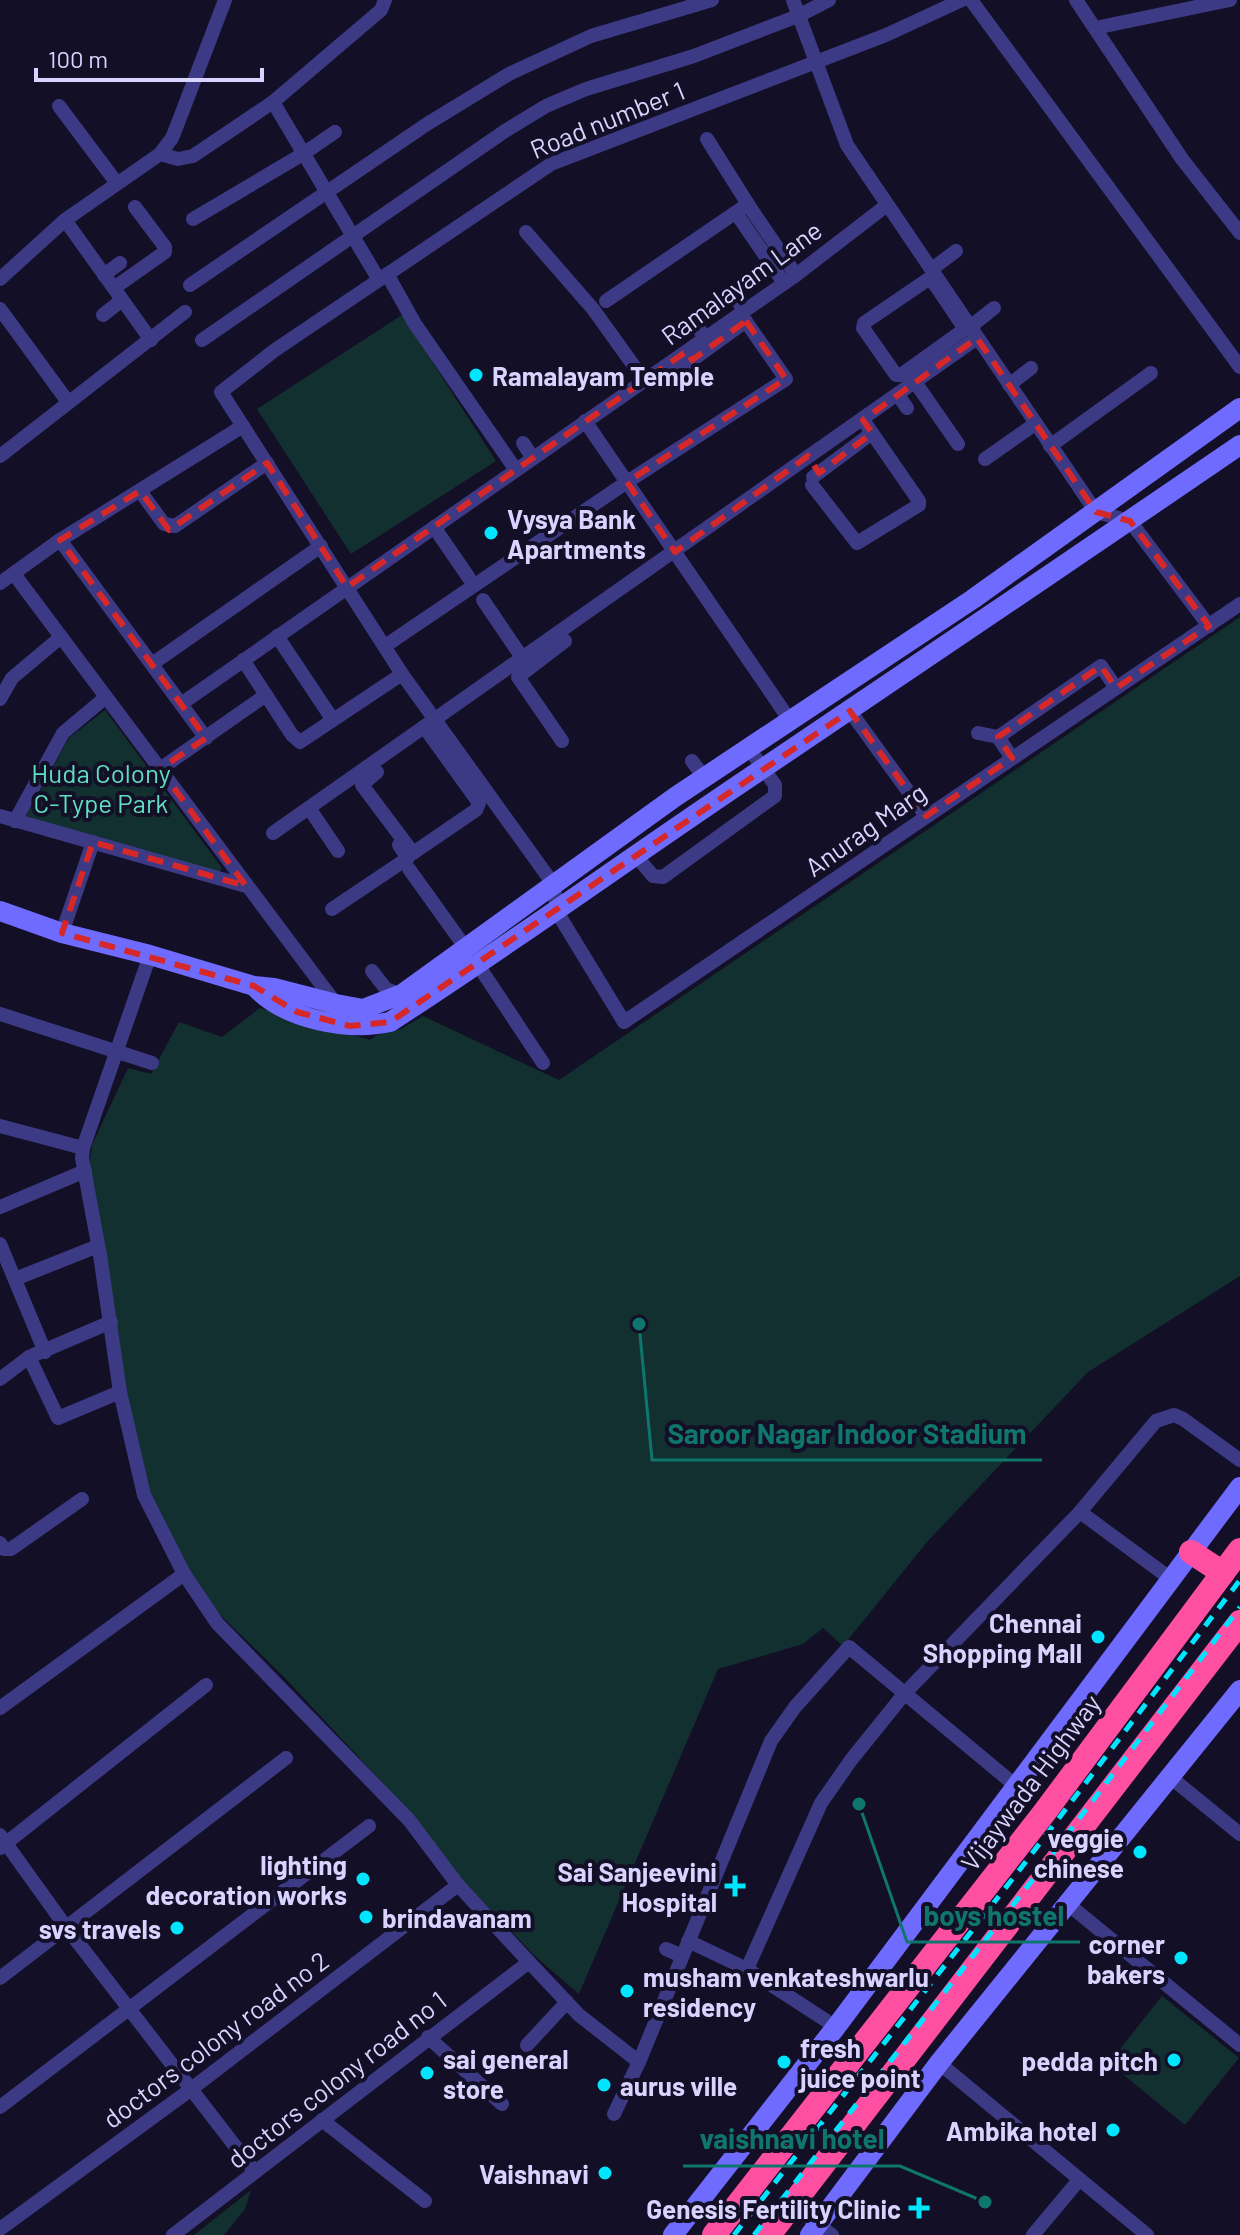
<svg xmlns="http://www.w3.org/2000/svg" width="1240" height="2235" font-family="Barlow,sans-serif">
<rect width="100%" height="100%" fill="#130f26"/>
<g fill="#12302f">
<polygon points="402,315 496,461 351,554 257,409"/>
<polygon points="1240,617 1240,1276 1088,1372 927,1542 843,1646 823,1628 803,1644 718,1669 579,1994 537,1958 432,1849 417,1820 285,1678 208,1603 177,1551 148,1494 124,1390 89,1169 92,1145 128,1068 151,1074 179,1022 222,1037 260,1008 370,1040 377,1035 401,1029 423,1016 559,1080"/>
<polygon points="105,710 222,868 217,875 26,816 69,738"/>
<polygon points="1162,1996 1239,2058 1185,2125 1109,2063"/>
<polygon points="251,2190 245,2209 224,2235 194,2235"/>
</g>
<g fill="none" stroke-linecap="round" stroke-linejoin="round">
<g stroke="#3d3a85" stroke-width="14">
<polyline points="793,0 847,145 1096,512 1130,521 1209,626"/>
<polyline points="962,0 886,35 551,164 275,350 221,392 402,674 554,885 557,912 624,1022 1240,604"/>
<polyline points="971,0 1240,367"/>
<polyline points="1076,0 1182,159 1240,233"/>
<polyline points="1095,28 1230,0"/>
<polyline points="273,102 379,280"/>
<polyline points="59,106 116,182"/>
<polyline points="707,139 751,209 796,275"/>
<polyline points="160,154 178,159 193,156 273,102 381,10 385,0"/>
<polyline points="736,213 784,283"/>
<polyline points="193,219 303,154 335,132"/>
<polyline points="65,220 151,340"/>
<polyline points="526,232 593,309 644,380"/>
<polyline points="932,269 956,251"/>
<polyline points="387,274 415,324 516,470"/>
<polyline points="104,275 120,263"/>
<polyline points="0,279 65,220 160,154 172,138 178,123 225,0"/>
<polygon points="927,280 934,283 965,329 901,375 896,375 863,328 864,323"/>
<polyline points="190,285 427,124 509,74 591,36 712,0"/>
<polyline points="114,288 165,252 165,247 135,207"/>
<polyline points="732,293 744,310"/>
<polyline points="606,301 748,204"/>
<polyline points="0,309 68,402"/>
<polyline points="103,315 122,300"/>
<polyline points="693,320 705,338"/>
<polyline points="970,327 994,308"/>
<polyline points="202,340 505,131 546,106 586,89 694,56 798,16 829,0"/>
<polyline points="674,373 746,321"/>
<polyline points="915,382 958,444"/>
<polyline points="1009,385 1031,368"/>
<polyline points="898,395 907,408"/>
<polyline points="585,421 789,719"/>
<polyline points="523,443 533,458"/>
<polyline points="1050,446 1151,373"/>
<polyline points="0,456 185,312"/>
<polyline points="985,459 1035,424"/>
<polyline points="813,477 872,433"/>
<polyline points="812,485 857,543 919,505 919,501 863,420"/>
<polyline points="140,491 164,524 175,526 267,463"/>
<polyline points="434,527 469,578"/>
<polyline points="60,540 206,738"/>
<polyline points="14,574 336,1004"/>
<polyline points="0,583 60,540 243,426"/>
<polyline points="483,600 523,659"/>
<polyline points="277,636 333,720"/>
<polyline points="385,646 627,482 786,379 740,313"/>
<polyline points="243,660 266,695"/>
<polyline points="152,664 321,546"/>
<polyline points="0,699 12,678 61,637"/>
<polyline points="181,704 796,275 887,205"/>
<polyline points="850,711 926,816"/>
<polyline points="978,733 998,737"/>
<polyline points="562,741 518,677 565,641"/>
<polyline points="1012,758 998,737 1101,666 1116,688"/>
<polyline points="692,761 704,777"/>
<polyline points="160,769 266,695 292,735 300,742 402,674"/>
<polyline points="377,772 362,785 413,853 476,810 479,803 425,728"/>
<polyline points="309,808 338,851"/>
<polyline points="0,816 246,886"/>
<polyline points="15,821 63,733 106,697"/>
<polyline points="273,833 977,338"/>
<polyline points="637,857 653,876 663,877 775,796 775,785 748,747"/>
<polyline points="409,869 465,947"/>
<polyline points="332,909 408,858 399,845"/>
<polyline points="62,933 93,842"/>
<polyline points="150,955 83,1148 82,1158 100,1255 120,1392 144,1495 184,1574 217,1623 409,1820 458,1885 529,1962 579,2015 639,2062"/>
<polyline points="478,965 543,1063"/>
<polyline points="372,971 386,989 402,995"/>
<polyline points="0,1014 152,1063"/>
<polyline points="0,1126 83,1148"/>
<polyline points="0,1207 85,1171"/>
<polyline points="0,1244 45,1352"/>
<polyline points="15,1279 98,1246"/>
<polyline points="29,1357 58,1418 120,1392"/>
<polyline points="0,1379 29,1357 111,1322"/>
<polyline points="1080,1512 1171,1579"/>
<polyline points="0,1543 4,1549 11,1549 82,1499"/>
<polyline points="0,1708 184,1574"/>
<polyline points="1169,1776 1240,1834"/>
<polyline points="0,1835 66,1927 255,2172"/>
<polyline points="0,1848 206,1685"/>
<polyline points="697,1875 713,1881"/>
<polyline points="1068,1904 1240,2045"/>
<polyline points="688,1941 747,1969 836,2027"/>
<polyline points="666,1949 682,1956"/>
<polyline points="747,1969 821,1803 851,1760 905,1693 1080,1512 1156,1421 1174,1415 1183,1419 1240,1460"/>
<polyline points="0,1978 286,1758"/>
<polyline points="428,2037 502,2104"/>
<polyline points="527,2045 567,2002"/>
<polyline points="939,2063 1147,2235"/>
<polyline points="0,2107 369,1826"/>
<polyline points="614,2114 639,2062 771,1741 795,1707 849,1647 1016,1786"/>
<polyline points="322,2120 425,2201"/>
<polyline points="792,2205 832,2235"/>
<polyline points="0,2229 190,2090 458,1885"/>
<polyline points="173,2235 529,1962"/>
<polyline points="1033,2235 1079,2180"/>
</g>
<g stroke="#6f6bff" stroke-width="20">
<polyline points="0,911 62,933 150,955 254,986 274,988 336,1004 363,1009 402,994 675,797 973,599 1240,408"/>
<path d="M257 989C288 1020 348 1031 390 1022 517 940 639 851 765 767 924 660 1082 553 1240 445"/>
<polyline points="673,2235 836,2027 1240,1487"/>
<polyline points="810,2235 939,2063 1240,1690"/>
</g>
<g stroke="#ff4fa3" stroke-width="24">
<polyline points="1191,1552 1223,1573"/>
<polyline points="714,2235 1044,1813 1240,1550"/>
<polyline points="769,2235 1240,1622"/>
</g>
<g stroke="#00e5ff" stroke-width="5" stroke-dasharray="12 10" stroke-linecap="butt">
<polyline points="734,2235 1021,1868 1240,1580"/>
<polyline points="754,2235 1034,1878 1240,1607"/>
</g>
</g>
<path fill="none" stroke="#d62828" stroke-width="6" stroke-dasharray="16 10" stroke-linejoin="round" d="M746 321 786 379 627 482 675 552 808 456 819 473 872 433 863 420 977 338 1096 512 1130 521 1209 626 1116 688 1101 666 998 737 1012 758 926 816 850 711 390 1022 350 1026 297 1012 254 986 62 933 93 842 246 886 160 769 206 738 60 540 140 491 169 530 267 463 347 587 687 351 692 360Z"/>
<g fill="#00e5ff" stroke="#130f26" stroke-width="3">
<circle cx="476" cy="375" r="8"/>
<circle cx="491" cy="533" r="8"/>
<circle cx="1098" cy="1637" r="8"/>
<circle cx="1140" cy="1852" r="8"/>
<circle cx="363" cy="1879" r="8"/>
<path d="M731 1874h8v8h8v8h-8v8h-8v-8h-8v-8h8z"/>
<circle cx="366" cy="1917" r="8"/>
<circle cx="177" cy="1928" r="8"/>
<circle cx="1181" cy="1958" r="8"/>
<circle cx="627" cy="1991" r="8"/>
<circle cx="1174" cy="2060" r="8"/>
<circle cx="784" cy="2062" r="8"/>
<circle cx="427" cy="2073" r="8"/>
<circle cx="604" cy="2085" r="8"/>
<circle cx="1113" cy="2130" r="8"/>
<circle cx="605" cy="2173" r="8"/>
<path d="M915 2196h8v8h8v8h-8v8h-8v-8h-8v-8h8z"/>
</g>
<g text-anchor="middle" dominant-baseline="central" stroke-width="8" stroke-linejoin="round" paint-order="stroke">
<g font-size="26" fill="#d9d4ff" stroke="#130f26">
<text transform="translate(607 119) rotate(-22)">Road number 1</text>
<text transform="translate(741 282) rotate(-36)">Ramalayam Lane</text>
<text transform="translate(865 829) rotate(-35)">Anurag Marg</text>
<text transform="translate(1030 1782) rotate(-53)">Vijaywada Highway</text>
<text transform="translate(215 2039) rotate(-37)">doctors colony road no 2</text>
<text transform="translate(336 2079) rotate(-38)">doctors colony road no 1</text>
</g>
<g font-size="26" font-weight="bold" fill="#d9d4ff" stroke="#130f26" text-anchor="end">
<text x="492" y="375" text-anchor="start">Ramalayam Temple</text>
<text x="507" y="518" text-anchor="start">Vysya Bank<tspan x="507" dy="30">Apartments</tspan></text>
<text x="1082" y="1622">Chennai<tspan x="1082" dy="30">Shopping Mall</tspan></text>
<text x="1124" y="1837">veggie<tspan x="1124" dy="30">chinese</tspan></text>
<text x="347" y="1864">lighting<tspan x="347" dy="30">decoration works</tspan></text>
<text x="717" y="1871">Sai Sanjeevini<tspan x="717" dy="30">Hospital</tspan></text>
<text x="382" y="1917" text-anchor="start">brindavanam</text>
<text x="161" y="1928">svs travels</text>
<text x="1165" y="1943">corner<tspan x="1165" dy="30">bakers</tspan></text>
<text x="643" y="1976" text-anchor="start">musham venkateshwarlu<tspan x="643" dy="30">residency</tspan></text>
<text x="800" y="2047" text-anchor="start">fresh<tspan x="800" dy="30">juice point</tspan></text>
<text x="443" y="2058" text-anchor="start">sai general<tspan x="443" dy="30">store</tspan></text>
<text x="1158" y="2060">pedda pitch</text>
<text x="620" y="2085" text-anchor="start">aurus ville</text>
<text x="1097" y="2130">Ambika hotel</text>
<text x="589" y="2173">Vaishnavi</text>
<text x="901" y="2208">Genesis Fertility Clinic</text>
</g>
<g font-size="26" fill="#5fe0c0" stroke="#130f26">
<text x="101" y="772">Huda Colony<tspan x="101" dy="30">C-Type Park</tspan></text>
</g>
</g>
<path fill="none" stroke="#0f766e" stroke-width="3" d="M639 1324L652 1460H1042M859 1804L907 1942H1080M985 2202L900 2166H683"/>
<g fill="#0f766e" stroke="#130f26" stroke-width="3">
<circle cx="639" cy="1324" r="8"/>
<circle cx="859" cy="1804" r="8"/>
<circle cx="985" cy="2202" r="8"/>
</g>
<g font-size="28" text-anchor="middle" font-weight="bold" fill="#0f766e" stroke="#130f26" stroke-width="8" stroke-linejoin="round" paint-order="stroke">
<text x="847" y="1444">Saroor Nagar Indoor Stadium</text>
<text x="994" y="1926">boys hostel</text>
<text x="792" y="2149">vaishnavi hotel</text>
</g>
<path d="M36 68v12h226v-12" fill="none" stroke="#d9d4ff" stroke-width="4"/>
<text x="48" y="68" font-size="24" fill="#d9d4ff" stroke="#130f26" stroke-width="6" paint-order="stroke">100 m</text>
</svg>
